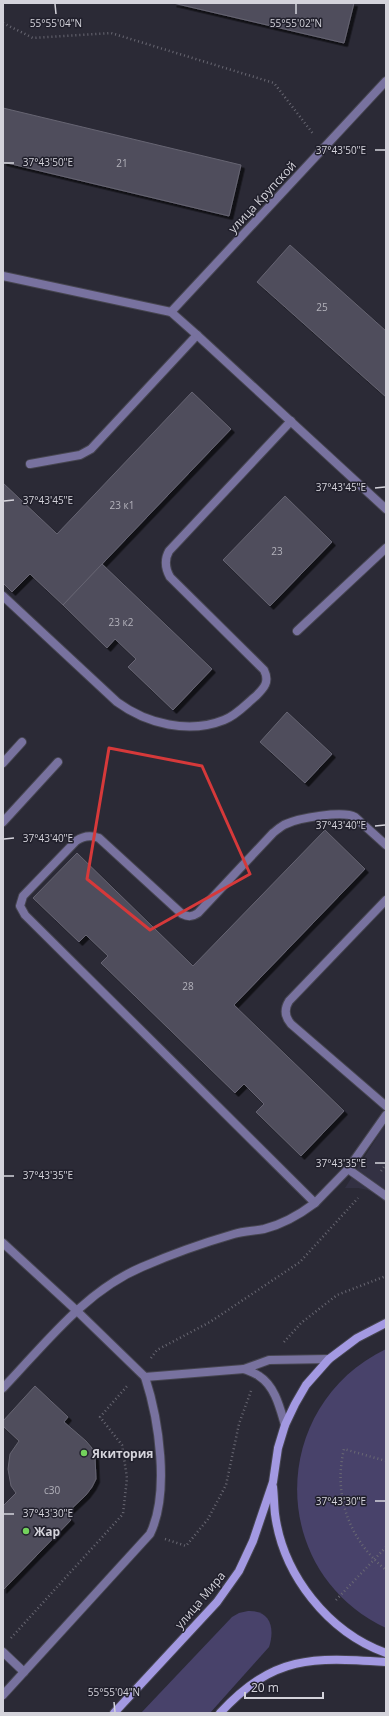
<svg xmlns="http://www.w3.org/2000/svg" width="389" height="1716" font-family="'Open Sans',sans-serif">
<defs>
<filter id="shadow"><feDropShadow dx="3.5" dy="3.5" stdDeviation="0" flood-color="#0009"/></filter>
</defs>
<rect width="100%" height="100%" fill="#2b2a36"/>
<polygon fill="#333143" points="386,1123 386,1203 378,1196 368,1190 358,1188 345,1188"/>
<g fill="#48426a">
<path d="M386 1349V1628C267 1572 268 1406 386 1349Z"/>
<path d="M248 1611C271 1610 275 1629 269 1647L210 1713H141L232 1617 239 1613Z"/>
</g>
<g fill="#4f4e5c" stroke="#666472" filter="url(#shadow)">
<polygon points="173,3 354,3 344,43"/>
<polygon points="3,108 241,165 229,216 3,162"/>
<polygon points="290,245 386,331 386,397 257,282"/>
<polygon points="192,392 231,429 63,605 30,574 12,592 3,583 3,483 57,534"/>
<polygon points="285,496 332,542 270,606 223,560"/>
<polygon points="102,564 212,669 173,710 128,667 136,659 115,639 107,648 63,605"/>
<polygon points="287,712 332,754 305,783 260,742"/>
<polygon points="325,830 365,869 234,1005 344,1111 301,1156 256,1112 264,1104 244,1084 235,1093 101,963 108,956 86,935 79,942 33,898 77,853 193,966"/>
<polygon points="35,1386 68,1417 64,1422 86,1441 92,1448 95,1457 96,1479 92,1487 86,1495 66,1514 71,1520 3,1590 3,1506 16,1493 11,1486 8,1469 10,1454 19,1441 3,1426 3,1421"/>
</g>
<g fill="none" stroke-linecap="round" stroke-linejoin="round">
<defs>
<g id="service">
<polyline points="3,276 171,312"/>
<polyline points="30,464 80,455 91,449 197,335"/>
<path d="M3 596 117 702C147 724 189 734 224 720 237 715 246 704 256 696 264 688 270 682 264 670L170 577C165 568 164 560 169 551L291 421"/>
<polyline points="297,631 386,548"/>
<polyline points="3,763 22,742"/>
<polyline points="3,822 58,762"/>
<path d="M386 845 355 817C343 810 299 818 286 824 281 826 277 830 273 833L198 913C192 917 188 917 182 914L99 838C91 835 83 836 76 841L23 896 20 906 25 915 315 1203 348 1169 386 1115"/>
<path d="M386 900 289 1001C284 1009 285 1017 291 1024L386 1106"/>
<polyline points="348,1169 386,1196"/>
<polyline points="3,1243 77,1311 145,1377 244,1369"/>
<path d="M3 1388C45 1344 85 1291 142 1267 172 1254 203 1243 234 1234 244 1231 254 1231 264 1229 284 1224 299 1215 315 1203"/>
<path d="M285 1425C280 1408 275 1386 259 1376 255 1373 249 1371 244 1369L269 1360 329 1359"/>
<polyline points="3,1652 24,1672"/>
<path d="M3 1695 150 1534C170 1493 159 1420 145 1377"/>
</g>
<polyline id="minor" points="386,81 171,312 197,335 386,509"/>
<g id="secondary">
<path d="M273 1487C274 1496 274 1505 275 1514 283 1575 328 1632 386 1653"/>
<polyline points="114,1713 217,1602 239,1571 253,1541 273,1482 278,1448 285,1425 295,1404 306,1385 329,1359 357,1338 386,1323"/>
<path d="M220 1713C274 1655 312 1657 386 1662"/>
</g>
</defs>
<use href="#service" stroke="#464550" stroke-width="10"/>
<use href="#minor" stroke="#464550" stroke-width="10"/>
<use href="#secondary" stroke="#464550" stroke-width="10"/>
<g stroke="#696873" stroke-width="2.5" stroke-dasharray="1 3" stroke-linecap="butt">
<polyline points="3,23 33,38 111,33 274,83 314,135"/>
<polyline points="381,1171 386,1164"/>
<polyline points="284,1342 301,1323 337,1295 386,1276"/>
<polyline points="151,1358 157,1350 210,1322 300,1262 358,1198"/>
<path d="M386 1461 344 1449C333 1495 349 1540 386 1570"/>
<polyline points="165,1539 186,1546 208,1519 226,1485 239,1424 251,1391"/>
<polyline points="336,1600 386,1547"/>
<polyline points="11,1638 123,1514 127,1478 122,1445 100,1417 128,1385"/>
</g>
<use href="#service" stroke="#78729f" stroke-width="8"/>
<use href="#minor" stroke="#78729f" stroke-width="8"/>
<use href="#secondary" stroke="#a399e2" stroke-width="8"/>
</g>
<path fill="none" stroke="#d6393a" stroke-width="3" stroke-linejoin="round" d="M109 748 202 766 250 874 150 930 87 879Z"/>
<path fill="none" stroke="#d4d3db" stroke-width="1.5" d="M55 4 56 14M296 4V14M375 150H385M4 163H14M375 488 385 487M4 501 14 500M375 826 385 825M4 839 14 838M375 1163H385M4 1176H14M375 1501H385M4 1514H14M114 1702 115 1712"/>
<g fill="#73d25c" stroke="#21202c" stroke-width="1.5">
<circle cx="84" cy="1453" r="4"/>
<circle cx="26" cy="1531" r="4"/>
</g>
<g text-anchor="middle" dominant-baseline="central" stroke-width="3" stroke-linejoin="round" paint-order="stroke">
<g font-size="10" fill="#b3b2bb">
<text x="122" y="163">21</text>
<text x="322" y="307">25</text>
<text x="122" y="505">23 к1</text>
<text x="277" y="551">23</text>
<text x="121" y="622">23 к2</text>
<text x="188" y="986">28</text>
<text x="52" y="1490">с30</text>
</g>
<g font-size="12" fill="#d4d3db" stroke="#21202c">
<text transform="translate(262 197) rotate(-47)">улица Крупской</text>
<text transform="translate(200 1600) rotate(-50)">улица Мира</text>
</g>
<g font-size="12" font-weight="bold" fill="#d4d3db" stroke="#21202c" text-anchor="start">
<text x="92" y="1453">Якитория</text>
<text x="34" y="1531">Жар</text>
</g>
</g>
<g font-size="10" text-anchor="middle" fill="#d4d3db" stroke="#21202c" stroke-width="3" stroke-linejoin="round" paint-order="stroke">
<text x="56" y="27">55°55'04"N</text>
<text x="296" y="27">55°55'02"N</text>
<text x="341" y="154">37°43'50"E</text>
<text x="48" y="166">37°43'50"E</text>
<text x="341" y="491">37°43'45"E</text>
<text x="48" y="504">37°43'45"E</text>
<text x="341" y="829">37°43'40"E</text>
<text x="48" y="842">37°43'40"E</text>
<text x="341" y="1167">37°43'35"E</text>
<text x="48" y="1179">37°43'35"E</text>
<text x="341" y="1505">37°43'30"E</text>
<text x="48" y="1517">37°43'30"E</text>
<text x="114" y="1696">55°55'04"N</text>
</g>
<rect width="389" height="1716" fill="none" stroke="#d4d3db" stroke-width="8"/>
<path d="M245 1692v6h78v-6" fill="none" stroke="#d4d3db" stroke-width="2"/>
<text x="251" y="1692" font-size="12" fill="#d4d3db" stroke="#21202c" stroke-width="3" paint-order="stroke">20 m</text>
</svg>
